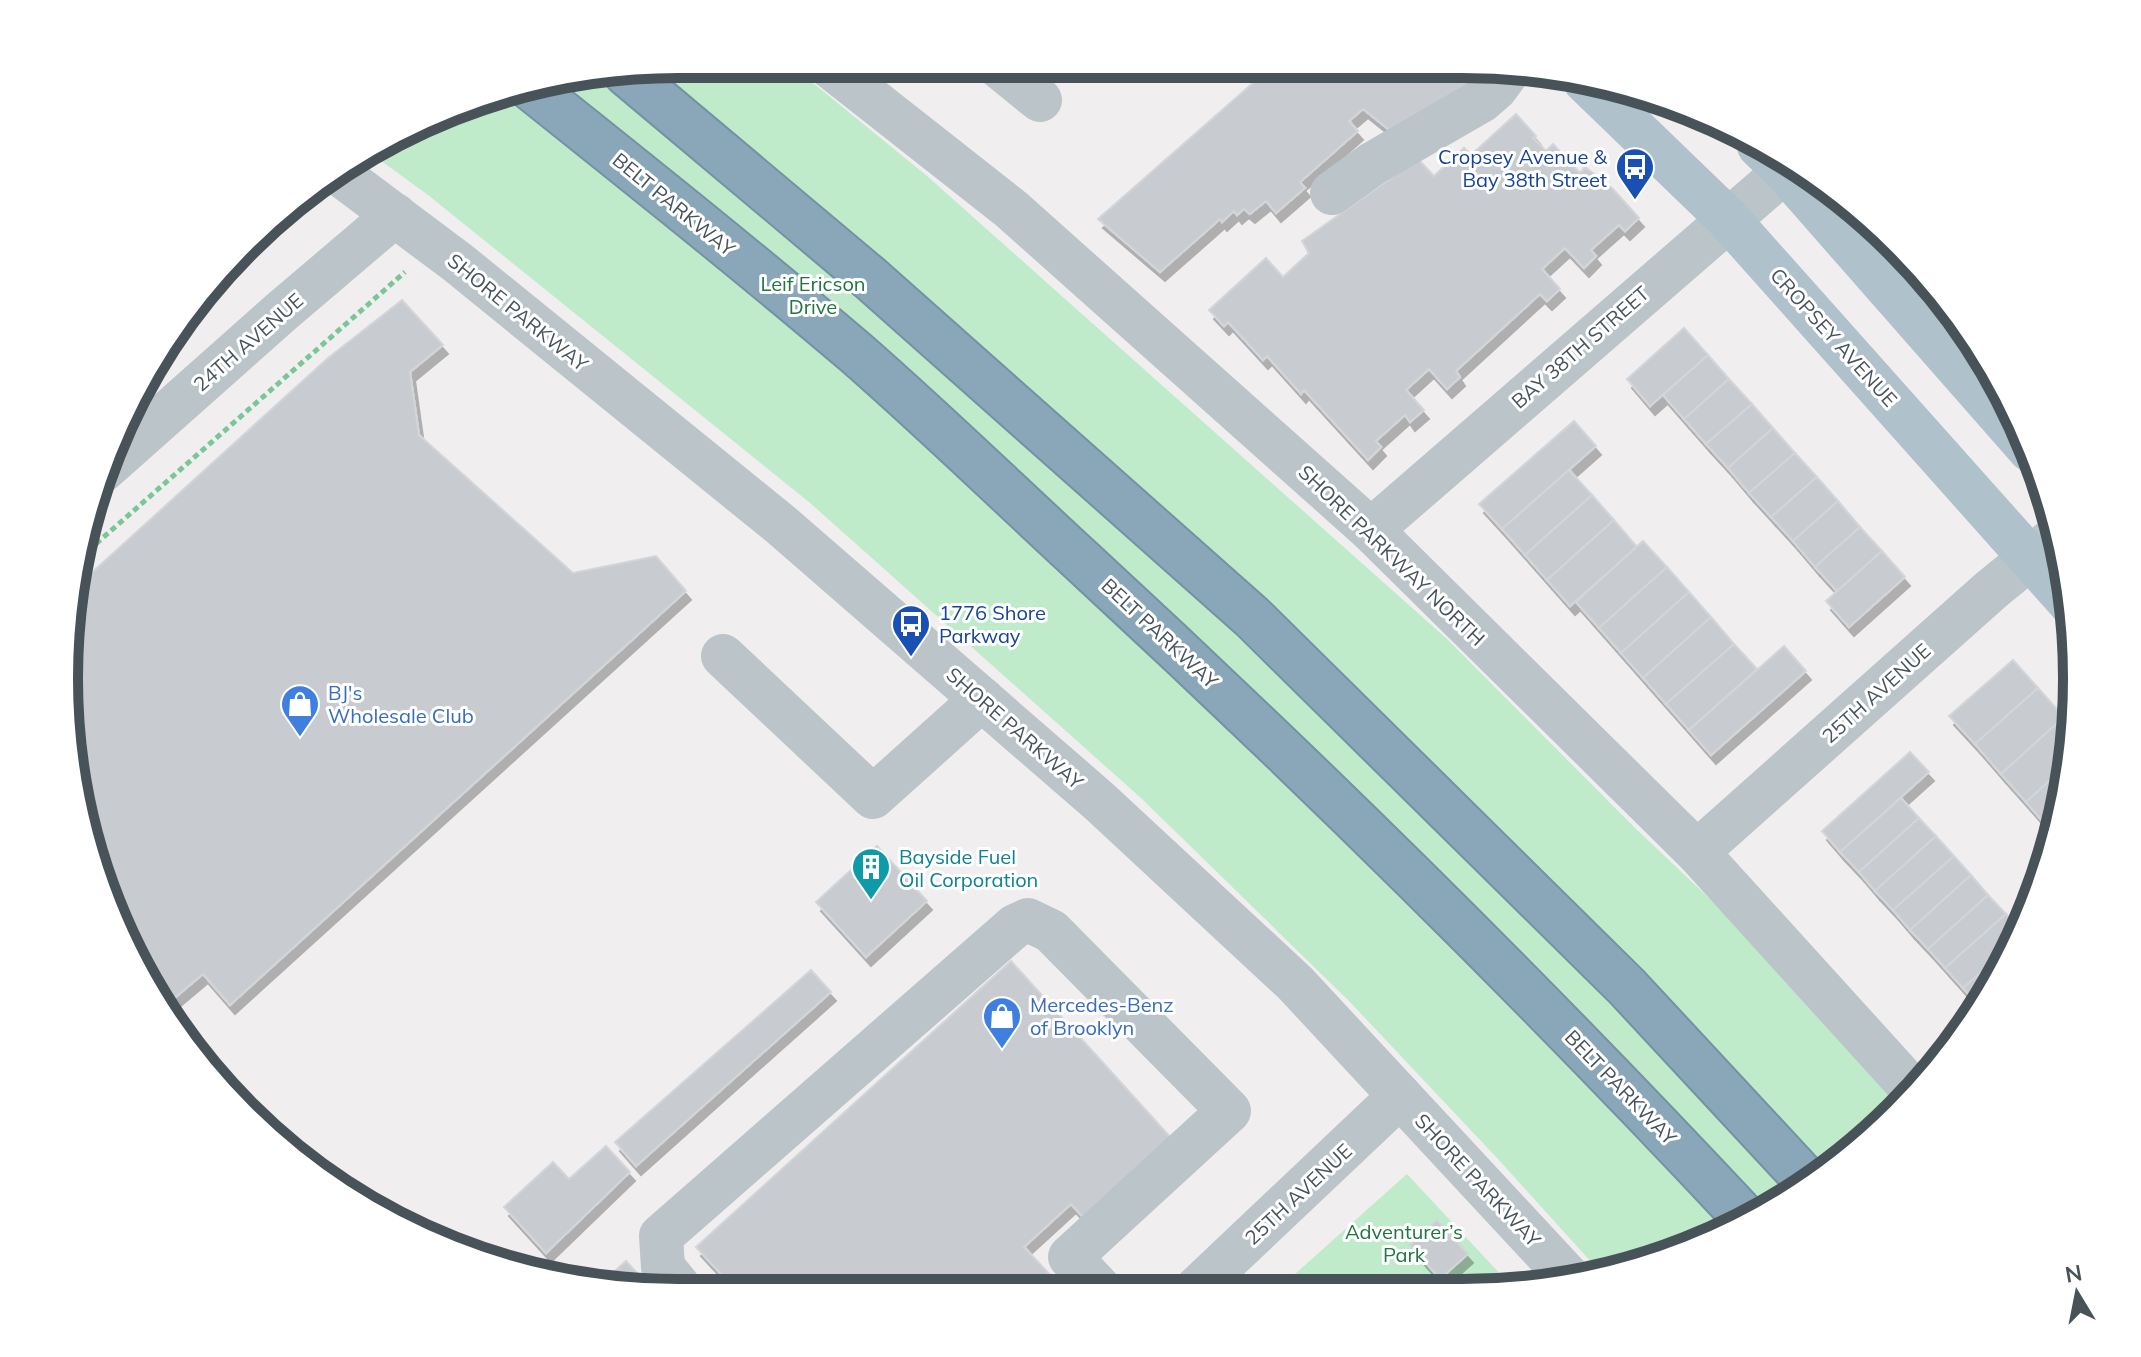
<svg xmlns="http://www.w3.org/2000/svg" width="2141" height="1357" font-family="Mulish,sans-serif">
<defs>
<filter id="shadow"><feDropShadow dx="5" dy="9" stdDeviation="0" flood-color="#0004"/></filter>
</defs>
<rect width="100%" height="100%" fill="#f0eeee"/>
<g fill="#bfebca">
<polygon points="679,64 791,65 927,176 1447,639 1635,828 1747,934 1898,1105 1837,1166 1735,1229 1622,1272 1603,1275 1498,1159 1349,1001 1141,798 809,502 428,195 369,152 481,96"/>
<polygon points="1407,1174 1515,1290 1276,1291"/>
</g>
<g fill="#c8ccd0" stroke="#d2d5d9" stroke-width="2" filter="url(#shadow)">
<polygon points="1270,68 1458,69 1489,92 1407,144 1363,109 1349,121 1358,131 1300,182 1305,188 1276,213 1266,201 1250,214 1244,209 1237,215 1234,211 1222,222 1220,219 1160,272 1098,219"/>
<polygon points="1516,114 1536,136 1533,138 1546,151 1553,144 1580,173 1585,167 1613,189 1639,218 1625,231 1619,225 1591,250 1596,256 1584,268 1565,248 1542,269 1560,289 1547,301 1540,294 1456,371 1460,377 1447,389 1429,369 1406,390 1424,410 1410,422 1405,415 1376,441 1381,447 1368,460 1304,390 1301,394 1267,356 1263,360 1228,322 1224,326 1209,310 1266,258 1283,277 1309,253 1302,241 1418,159 1434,176 1464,148 1471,155"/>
<polygon points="402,300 443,345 410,372 419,435 573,573 656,556 686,591 230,1005 203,974 172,1000 145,971 85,838 65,639 76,587 328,358"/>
<polygon points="1684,328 1708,355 1650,406 1627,379"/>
<polygon points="1708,355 1729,379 1684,419 1663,395"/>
<polygon points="1729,379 1752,404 1706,444 1684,419"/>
<polygon points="1752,404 1773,428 1728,468 1706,444"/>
<polygon points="1574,421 1596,446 1502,529 1479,504"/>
<polygon points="1773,428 1795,453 1749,493 1728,468"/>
<polygon points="1795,453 1817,477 1771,517 1749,493"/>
<polygon points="1569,470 1592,495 1525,555 1502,529"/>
<polygon points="1817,477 1838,501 1793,541 1771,517"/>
<polygon points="1592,495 1614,520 1547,580 1525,555"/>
<polygon points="1838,501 1860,527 1815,567 1793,541"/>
<polygon points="1614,520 1637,547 1570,606 1547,580"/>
<polygon points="1860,527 1882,551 1837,591 1815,567"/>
<polygon points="1643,541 1667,567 1599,628 1576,602"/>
<polygon points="1882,551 1905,577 1849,627 1826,601"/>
<polygon points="1667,567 1689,592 1621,653 1599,628"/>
<polygon points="1689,592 1711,617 1643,678 1621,653"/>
<polygon points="1711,617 1734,644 1666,704 1643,678"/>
<polygon points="1734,644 1757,669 1689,730 1666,704"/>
<polygon points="1784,646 1806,671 1711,755 1689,730"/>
<polygon points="2013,660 2038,688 1975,744 1949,716"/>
<polygon points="2038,688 2064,717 2001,774 1975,744"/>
<polygon points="2064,717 2074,728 2068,764 2026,802 2001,774"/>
<polygon points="1910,752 1929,772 1840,852 1822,831"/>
<polygon points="2068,764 2058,824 2051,831 2026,802"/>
<polygon points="1901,798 1919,818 1859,872 1840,852"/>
<polygon points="1919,818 1936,836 1875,891 1859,872"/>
<polygon points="1936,836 1954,856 1893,910 1875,891"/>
<polygon points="877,846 927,901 866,957 816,902"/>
<polygon points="1954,856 1971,875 1910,930 1893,910"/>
<polygon points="1971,875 1988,895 1928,949 1910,930"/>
<polygon points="1988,895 2006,914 1945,968 1928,949"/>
<polygon points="2006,914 2021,931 2017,941 1963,988 1945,968"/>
<polygon points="2013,945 2013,951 1979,1006 1963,988"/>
<polygon points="1011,961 1172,1139 1084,1218 1071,1204 1024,1247 1056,1281 1047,1290 734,1288 696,1247"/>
<polygon points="811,970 831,992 636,1166 615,1142"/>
<polygon points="606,1146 630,1172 546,1253 504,1207 553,1162 569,1179"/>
<polygon points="1437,1220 1468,1254 1440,1279 1410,1245"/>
<polygon points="626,1261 638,1274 622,1288 597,1287"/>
</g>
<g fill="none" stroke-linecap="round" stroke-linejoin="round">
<defs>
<g id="highway">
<polyline points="626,73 870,278 1252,617 1627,987 1809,1183"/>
<path d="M531 88C640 175 749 262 855 352 933 420 1007 492 1083 562 1313 774 1534 992 1748 1221"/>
</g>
</defs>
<use href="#highway" stroke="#7592a4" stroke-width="48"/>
<polyline stroke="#7ac696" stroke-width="5" stroke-dasharray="6 4" stroke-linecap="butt" points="81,557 405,272"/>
<g stroke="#bac4c9" stroke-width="44">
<polyline points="828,65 1011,209 1371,530 1697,852 1913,1090"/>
<polyline points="998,66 1040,100"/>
<polyline points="334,170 457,262 780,524 1100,802 1295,983 1571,1280"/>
<polyline points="1332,193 1372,164 1481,101 1496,88 1510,69"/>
<polyline points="102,471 281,312 395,215"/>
<polyline points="1371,530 1792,165"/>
<polyline points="723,656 873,797 982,699"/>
<polyline points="1697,852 1991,590 2057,536"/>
<polyline points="680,1288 663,1267 661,1236 1015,926 1028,920 1051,931 1229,1111 1070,1257 1101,1290"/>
<polyline points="1195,1290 1400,1096"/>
</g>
<g stroke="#afc1ca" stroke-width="44">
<polyline points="1585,81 1727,218 2072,605"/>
<polyline points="1759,146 1785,171 2030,450"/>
</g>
<use href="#highway" stroke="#89a7b9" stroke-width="44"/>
</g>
<defs>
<symbol id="bus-pin" viewBox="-11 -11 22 30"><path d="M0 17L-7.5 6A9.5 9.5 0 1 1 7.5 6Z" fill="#1a4fb4" stroke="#fff"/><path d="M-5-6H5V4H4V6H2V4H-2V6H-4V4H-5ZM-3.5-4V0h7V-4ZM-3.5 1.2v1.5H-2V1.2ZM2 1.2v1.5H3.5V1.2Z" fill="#fff"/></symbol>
<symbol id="shop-pin" viewBox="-11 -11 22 30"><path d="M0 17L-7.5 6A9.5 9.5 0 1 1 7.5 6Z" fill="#3f7fe0" stroke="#fff"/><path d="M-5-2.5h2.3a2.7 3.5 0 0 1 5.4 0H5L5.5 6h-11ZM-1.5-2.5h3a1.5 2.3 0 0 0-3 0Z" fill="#fff"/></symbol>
<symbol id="building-pin" viewBox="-11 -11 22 30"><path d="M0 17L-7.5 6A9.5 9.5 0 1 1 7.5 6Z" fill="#0f9aa8" stroke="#fff"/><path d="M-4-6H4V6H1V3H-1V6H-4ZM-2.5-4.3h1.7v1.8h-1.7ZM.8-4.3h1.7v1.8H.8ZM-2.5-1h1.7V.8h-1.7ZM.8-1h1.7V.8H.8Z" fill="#fff"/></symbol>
</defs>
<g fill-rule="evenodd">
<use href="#bus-pin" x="1613" y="145" width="44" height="60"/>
<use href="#bus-pin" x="889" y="602" width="44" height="60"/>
<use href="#shop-pin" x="278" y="682" width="44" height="60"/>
<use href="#building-pin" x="849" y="845" width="44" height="60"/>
<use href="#shop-pin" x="980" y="994" width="44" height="60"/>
</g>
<g text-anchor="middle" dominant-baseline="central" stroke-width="6" stroke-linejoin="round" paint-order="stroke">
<g font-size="20" fill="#164399" stroke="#fff" text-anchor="end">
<text x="1607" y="156">Cropsey Avenue &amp;<tspan x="1607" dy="23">Bay 38th Street</tspan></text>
<text x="939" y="612" text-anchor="start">1776 Shore<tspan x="939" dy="23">Parkway</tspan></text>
</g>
<g font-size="20" fill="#475359" stroke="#fff">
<text transform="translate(674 204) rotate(39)">BELT PARKWAY</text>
<text transform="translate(518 312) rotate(39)">SHORE PARKWAY</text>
<text transform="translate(1834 337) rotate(48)">CROPSEY AVENUE</text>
<text transform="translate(248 342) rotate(-41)">24TH AVENUE</text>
<text transform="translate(1580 347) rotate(-41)">BAY 38TH STREET</text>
<text transform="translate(1392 555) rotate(44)">SHORE PARKWAY NORTH</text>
<text transform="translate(1160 633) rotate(43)">BELT PARKWAY</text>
<text transform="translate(1876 693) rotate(-42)">25TH AVENUE</text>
<text transform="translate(1015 728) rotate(41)">SHORE PARKWAY</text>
<text transform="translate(1621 1087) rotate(46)">BELT PARKWAY</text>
<text transform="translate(1478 1180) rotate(47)">SHORE PARKWAY</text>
<text transform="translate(1298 1194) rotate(-43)">25TH AVENUE</text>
</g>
<g font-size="20" fill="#1e753d" stroke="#fff">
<text x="813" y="283">Leif Ericson<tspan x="813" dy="23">Drive</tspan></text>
<text x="1404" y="1231">Adventurer’s<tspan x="1404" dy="23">Park</tspan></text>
</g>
<g font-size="20" fill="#366cbe" stroke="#fff" text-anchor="start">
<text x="328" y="692">BJ's<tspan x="328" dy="23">Wholesale Club</tspan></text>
<text x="1030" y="1004">Mercedes-Benz<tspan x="1030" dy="23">of Brooklyn</tspan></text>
</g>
<g font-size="20" fill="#0d838f" stroke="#fff" text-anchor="start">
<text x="899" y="856">Bayside Fuel<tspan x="899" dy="23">Oil Corporation</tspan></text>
</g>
</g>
<path d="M0 0H2141V1357H0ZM678 78H1463A600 600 0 0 1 2063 678V679A600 600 0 0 1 1463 1279H678A600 600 0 0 1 78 679V678A600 600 0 0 1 678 78Z" fill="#fff" fill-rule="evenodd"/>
<path fill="none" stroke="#475359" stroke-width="10" d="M678 78H1463A600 600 0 0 1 2063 678V679A600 600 0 0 1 1463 1279H678A600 600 0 0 1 78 679V678A600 600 0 0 1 678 78Z"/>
<g transform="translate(2077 1293) rotate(350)" stroke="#ffffff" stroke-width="6" paint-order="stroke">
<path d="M0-6L14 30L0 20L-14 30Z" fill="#475359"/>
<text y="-12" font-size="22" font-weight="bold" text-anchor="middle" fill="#475359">N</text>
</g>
</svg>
